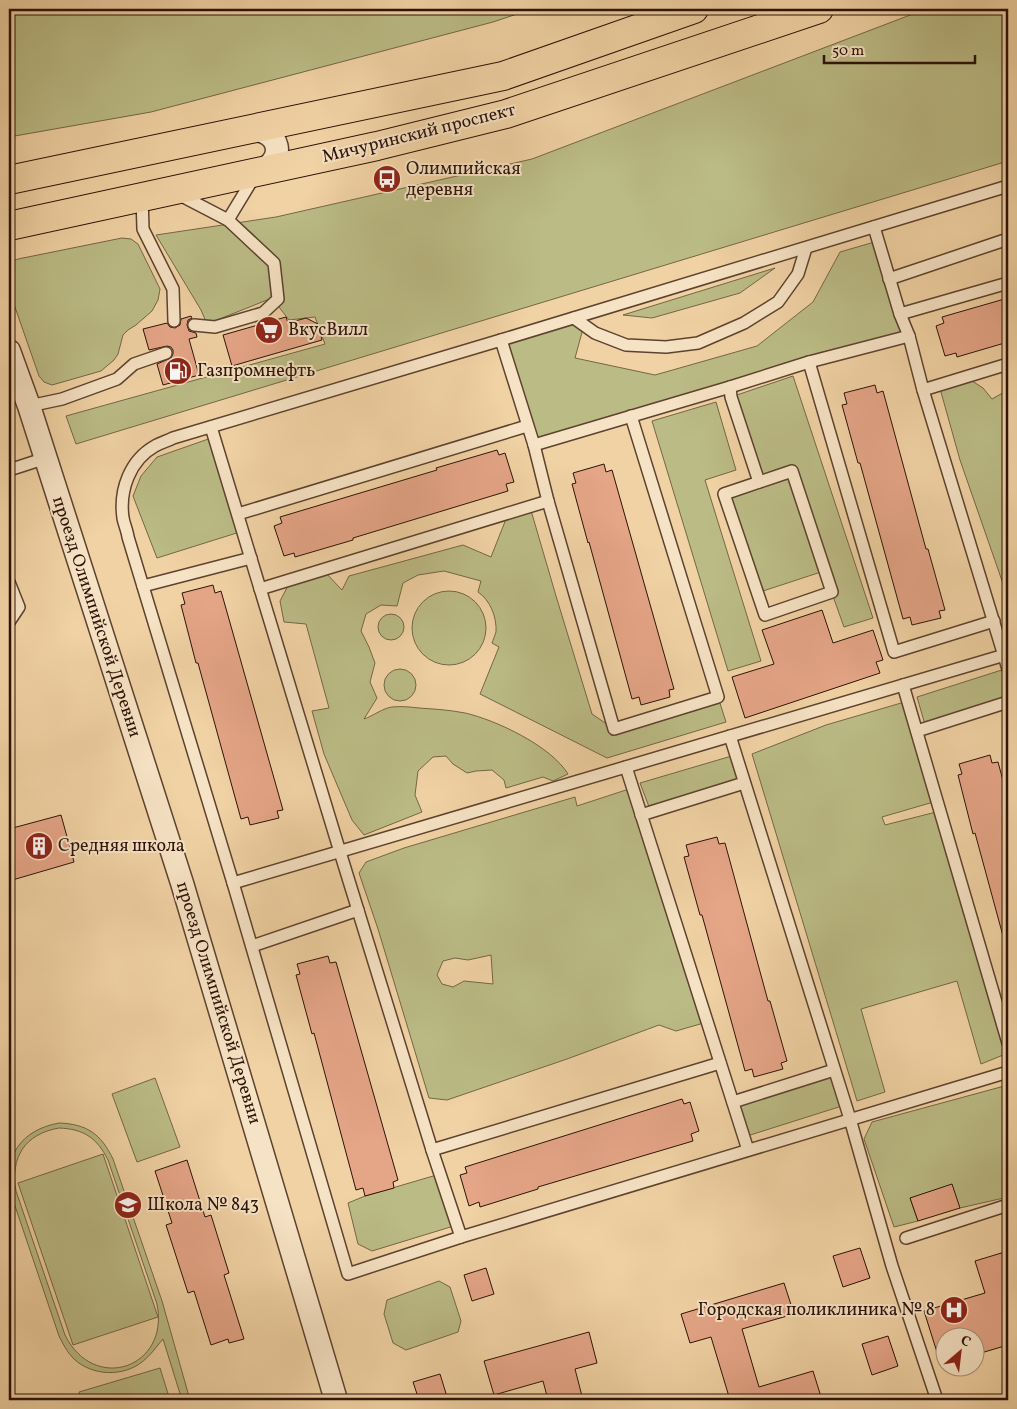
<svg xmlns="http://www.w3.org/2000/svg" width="1017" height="1409" font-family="Vollkorn,serif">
<rect width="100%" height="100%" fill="#f1d2a4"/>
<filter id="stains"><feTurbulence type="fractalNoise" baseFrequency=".004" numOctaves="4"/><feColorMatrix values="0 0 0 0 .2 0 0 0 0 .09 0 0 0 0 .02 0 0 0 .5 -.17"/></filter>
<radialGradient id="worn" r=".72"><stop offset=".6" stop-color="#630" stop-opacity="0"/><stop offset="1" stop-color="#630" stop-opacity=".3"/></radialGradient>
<g fill="#bbbb85" stroke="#746646" fill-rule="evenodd">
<polygon points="9,9 532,9 493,22 151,112 9,137"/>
<polygon points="926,9 1008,9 1008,161 76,444 66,416 325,344 315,317 289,320 272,298 207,324 201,310 156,235 276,217 532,159"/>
<polygon points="122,238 131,239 138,244 160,289 158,300 152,311 136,325 128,330 123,335 118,354 114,360 101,371 52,385 44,382 39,376 9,290 9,262 18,259"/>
<polygon points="878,241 909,336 534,445 501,340 574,318 584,325 575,358 655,375 757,346 813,302 840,252"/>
<polygon points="775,268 740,293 652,318 623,315"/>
<polygon points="793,376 873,618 844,627 824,571 757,593 724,494 759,482 731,397"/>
<polygon points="966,377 983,388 992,399 1008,390 1008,598 960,460 939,385"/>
<polygon points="716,402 736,470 705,480 761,661 728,671 652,421"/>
<polygon points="214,437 243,531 157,558 133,496 141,476 157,457"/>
<path d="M530 507 556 596 592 714 614 729 718 697 726 722 607 758 480 694 499 647 492 643C493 640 495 635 496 632 497 617 490 600 478 592L481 581 444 571 418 575 403 583 397 606 381 605 366 614 361 631 369 647 375 663 370 682 377 698 364 719C373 716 383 708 392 707 401 706 410 707 419 708 434 709 450 710 465 713 496 720 551 746 568 774L553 781 543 777 506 788 504 780 492 770 476 771 467 773 453 764 446 756 433 757 418 771 415 795 422 812 364 835 352 820 324 754 312 711 329 708 306 624 284 622 280 601 291 580 323 570 342 590 349 576 463 545 491 557 508 514Z"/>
<circle cx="449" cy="628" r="37"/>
<circle cx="391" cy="627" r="13"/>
<polygon points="1008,668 1008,702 926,728 917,697"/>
<circle cx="400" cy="685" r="16"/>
<polygon points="908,701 937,801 882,817 885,825 940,811 1001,1018 1008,1016 1008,1053 981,1064 957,981 861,1009 885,1092 857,1101 752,754 826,725"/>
<polygon points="735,755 744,783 651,812 640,783"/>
<path d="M632 788 707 1022 676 1031 659 1025 567 1059 447 1100 429 1098 378 929 359 873 366 862 404 848 575 797 577 806ZM491 955 493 984 464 981 453 987 442 984 437 975 443 961 455 958 468 960Z"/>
<polygon points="834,1070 845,1105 744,1137 733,1102"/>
<polygon points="155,1078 180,1147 137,1162 112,1094"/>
<polygon points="1008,1085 1008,1197 960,1208 910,1198 918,1221 894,1227 864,1139 872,1122"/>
<path d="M59 1123C87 1124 101 1134 113 1159L162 1301 190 1400H182L163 1339C156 1347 151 1355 142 1362 123 1377 92 1376 74 1359 67 1352 63 1344 59 1336L11 1194C3 1156 21 1130 59 1123ZM59 1128C84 1129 97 1138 108 1160L157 1304C170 1368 94 1394 65 1335L16 1191C10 1157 25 1134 59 1128Z"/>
<polygon points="103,1154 158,1317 73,1345 18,1183"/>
<polygon points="440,1174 457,1225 372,1251 358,1244 348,1203 365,1196"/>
<polygon points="439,1281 450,1287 461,1321 458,1332 406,1350 393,1343 384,1314 387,1300"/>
<polygon points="160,1368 170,1400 81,1400 79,1392"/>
</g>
<g fill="#e5a587" stroke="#2c1208">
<polygon points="1008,298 1008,342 957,357 956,353 945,356 936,326 944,323 942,317"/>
<polygon points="191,316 192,318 188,320 187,325 189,331 196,333 197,337 189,339 199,375 163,385 157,364 171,358 173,354 173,350 171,347 167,346 149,350 143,329 167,323 170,327 175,328 180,325 181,319"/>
<polygon points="286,317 288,323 306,318 318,324 322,340 232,366 223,335"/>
<polygon points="875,385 877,393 883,391 926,549 928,549 945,610 939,611 941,618 912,625 910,617 903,619 860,463 858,463 842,405 847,404 844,393"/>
<polygon points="497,450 499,455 505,453 514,482 506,484 508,491 353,538 353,540 295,557 294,553 284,556 274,526 282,523 280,517 437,470 436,468"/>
<polygon points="604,464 606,472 612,470 674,689 669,690 670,697 641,705 639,697 632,699 589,542 588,543 572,484 576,483 573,473"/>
<polygon points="213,585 215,593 221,591 283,810 277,811 279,818 250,825 248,817 241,819 198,663 196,663 181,605 185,604 182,593"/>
<polygon points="822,610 833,643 873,630 883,660 876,662 880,673 745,718 732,677 774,664 762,630"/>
<polygon points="990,755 992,763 998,762 1008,799 1008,936 1003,936 975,833 973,834 958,775 962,774 959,764"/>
<polygon points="61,815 74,862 9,881 9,829"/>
<polygon points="717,837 719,844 725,843 768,1001 770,1001 787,1061 781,1063 783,1069 754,1077 752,1069 745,1071 702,915 700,915 684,857 689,856 686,845"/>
<polygon points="328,956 330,963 336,962 398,1180 393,1182 394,1188 365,1196 363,1188 356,1190 314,1033 312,1034 296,975 300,974 297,964"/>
<polygon points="682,1099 684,1104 690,1102 699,1131 691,1134 693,1141 538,1187 538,1189 480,1207 479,1202 469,1206 460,1175 467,1173 465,1167"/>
<polygon points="187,1160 205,1217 211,1215 229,1273 224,1275 244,1339 229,1343 228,1339 211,1345 194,1291 188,1293 166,1225 172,1223 155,1171"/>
<polygon points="952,1184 960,1208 918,1221 910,1198"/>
<polygon points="860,1248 870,1278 843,1287 833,1256"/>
<polygon points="1008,1251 1008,1345 974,1355 974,1336 944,1336 944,1364 941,1365 924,1311 985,1293 975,1261"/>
<polygon points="486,1268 494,1294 472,1301 464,1275"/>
<polygon points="784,1283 794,1314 742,1329 759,1387 813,1371 822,1400 730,1400 711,1337 690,1343 681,1314"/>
<polygon points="589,1332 597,1363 575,1369 583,1400 548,1400 543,1381 494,1395 484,1361"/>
<polygon points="888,1336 898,1366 872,1375 862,1344"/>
<polygon points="440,1374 448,1400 419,1400 413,1382"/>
</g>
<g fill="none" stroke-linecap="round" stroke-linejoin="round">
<defs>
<g id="service">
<path d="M1008 186 501 340 173 438C167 441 160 443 155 446 130 460 119 490 123 518 124 524 127 530 128 537L233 883 348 1274 461 1237 1008 1072"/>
<polyline points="178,194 228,220 274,263 278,299 263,313 215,327 194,325"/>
<polyline points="142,197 143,229 173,289 174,321"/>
<polyline points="228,220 254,177"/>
<polyline points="874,227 900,314 909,336 923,390 1008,669"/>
<polyline points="889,279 1008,239"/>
<polyline points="900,314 1008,283"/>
<polyline points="574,318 595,333 626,345 666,347 698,343 744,323 778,302 798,274 806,248"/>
<polyline points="501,340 534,445 548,501 614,729 718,697 631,416"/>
<polyline points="809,362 894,652 994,621"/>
<polyline points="730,387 731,397 759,482"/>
<polyline points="923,390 1008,364"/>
<polyline points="29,406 62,399 117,379 134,364 166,353"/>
<polyline points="211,427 340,852 432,1150 461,1237"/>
<polyline points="534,445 730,387 809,362 909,336"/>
<polyline points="9,470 46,458"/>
<polygon points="792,471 832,592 765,615 724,494"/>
<polyline points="238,514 527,426"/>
<polyline points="9,582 19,607 9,622"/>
<polyline points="143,586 251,558"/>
<polyline points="260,589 548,501"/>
<polyline points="903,685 1008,1043"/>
<polyline points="917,731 1008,702"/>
<polyline points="730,736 850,1119 892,1266 937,1400"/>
<polyline points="626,767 748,1150"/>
<polyline points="641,815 744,783"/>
<polyline points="233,883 1008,654"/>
<polyline points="252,946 358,910"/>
<polyline points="733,1102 834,1070"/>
<polyline points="432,1150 720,1063"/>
<polyline points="906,1238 1008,1205"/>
</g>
<g id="minor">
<path d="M251 130C280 129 287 160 260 171"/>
<polyline points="9,351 29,406 182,883 336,1400"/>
</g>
<g id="primary">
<polyline points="9,180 503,76 694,9"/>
<polyline points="9,226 377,146 506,114 819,9"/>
</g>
</defs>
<use href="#service" stroke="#5d422f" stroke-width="14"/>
<use href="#minor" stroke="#5d422f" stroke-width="25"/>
<use href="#primary" stroke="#2c1208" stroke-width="30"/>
<use href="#service" stroke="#f6e2c4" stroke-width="11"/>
<use href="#minor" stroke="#f6e2c4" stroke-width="22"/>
<use href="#primary" stroke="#f1d2a4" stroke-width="28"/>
</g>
<defs>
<symbol id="bus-disc" viewBox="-11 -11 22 22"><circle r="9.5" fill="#8f2418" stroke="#f6e2c4"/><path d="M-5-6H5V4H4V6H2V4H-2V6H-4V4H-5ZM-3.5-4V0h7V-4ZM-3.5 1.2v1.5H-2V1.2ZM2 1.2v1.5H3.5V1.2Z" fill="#fff"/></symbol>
<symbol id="supermarket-disc" viewBox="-11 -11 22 22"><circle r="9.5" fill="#8f2418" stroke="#f6e2c4"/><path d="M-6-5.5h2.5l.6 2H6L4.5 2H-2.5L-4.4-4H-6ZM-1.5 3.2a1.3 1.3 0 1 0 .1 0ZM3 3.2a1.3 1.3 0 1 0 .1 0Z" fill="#fff"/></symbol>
<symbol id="fuel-disc" viewBox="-11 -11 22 22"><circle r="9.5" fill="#8f2418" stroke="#f6e2c4"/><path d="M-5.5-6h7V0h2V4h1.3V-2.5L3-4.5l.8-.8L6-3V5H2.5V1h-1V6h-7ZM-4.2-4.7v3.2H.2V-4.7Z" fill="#fff"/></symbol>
<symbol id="building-disc" viewBox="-11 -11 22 22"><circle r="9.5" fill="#8f2418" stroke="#f6e2c4"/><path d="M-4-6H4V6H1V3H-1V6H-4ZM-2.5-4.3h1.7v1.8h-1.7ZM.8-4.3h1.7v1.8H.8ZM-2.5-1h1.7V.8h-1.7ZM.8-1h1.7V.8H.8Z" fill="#fff"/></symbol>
<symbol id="school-disc" viewBox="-11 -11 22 22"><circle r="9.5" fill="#8f2418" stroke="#f6e2c4"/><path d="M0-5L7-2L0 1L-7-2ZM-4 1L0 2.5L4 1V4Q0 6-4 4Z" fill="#fff"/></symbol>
<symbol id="hospital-disc" viewBox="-11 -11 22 22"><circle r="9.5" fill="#8f2418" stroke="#f6e2c4"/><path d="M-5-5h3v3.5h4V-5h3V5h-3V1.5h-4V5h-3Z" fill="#fff"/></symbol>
</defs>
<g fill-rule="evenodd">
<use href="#bus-disc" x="371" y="163" width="32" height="32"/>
<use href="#supermarket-disc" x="253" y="314" width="32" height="32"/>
<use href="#fuel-disc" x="162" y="355" width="32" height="32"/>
<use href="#building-disc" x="23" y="830" width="32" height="32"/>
<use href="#school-disc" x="112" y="1189" width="32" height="32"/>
<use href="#hospital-disc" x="938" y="1294" width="32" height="32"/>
</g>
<g text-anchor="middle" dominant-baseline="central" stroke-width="4" stroke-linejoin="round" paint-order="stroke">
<g font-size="18" fill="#2c1208" stroke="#f6e2c4">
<text transform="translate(419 134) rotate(-14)">Мичуринский проспект</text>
<text transform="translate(96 617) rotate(72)">проезд Олимпийской Деревни</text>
<text transform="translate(218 1003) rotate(73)">проезд Олимпийской Деревни</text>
</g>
<g font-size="18" fill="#2c1208" stroke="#f6e2c4" text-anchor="start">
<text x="406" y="169">Олимпийская<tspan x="406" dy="21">деревня</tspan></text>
<text x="288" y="330">ВкусВилл</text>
<text x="197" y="371">Газпромнефть</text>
<text x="58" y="846">Средняя школа</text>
<text x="147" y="1205">Школа № 843</text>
<text x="935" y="1310" text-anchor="end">Городская поликлиника № 8</text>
</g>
</g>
<rect width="1017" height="1409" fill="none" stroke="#f1d2a4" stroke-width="30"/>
<rect x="10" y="10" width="997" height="1389" fill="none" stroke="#2c1208" stroke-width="2.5"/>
<rect x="15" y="15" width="987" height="1379" fill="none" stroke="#2c1208"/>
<g transform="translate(960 1352) rotate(28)"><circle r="24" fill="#f6e2c4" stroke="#a58f79"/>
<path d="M0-4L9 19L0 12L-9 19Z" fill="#8f2418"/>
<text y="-8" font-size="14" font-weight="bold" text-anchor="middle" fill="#2c1208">С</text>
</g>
<path d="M824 55v8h151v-8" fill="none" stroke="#2c1208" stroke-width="2.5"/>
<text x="832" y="55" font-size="15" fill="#2c1208" stroke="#f6e2c4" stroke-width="4" paint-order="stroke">50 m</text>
<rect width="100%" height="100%" filter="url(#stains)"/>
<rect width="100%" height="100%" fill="url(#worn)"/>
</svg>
